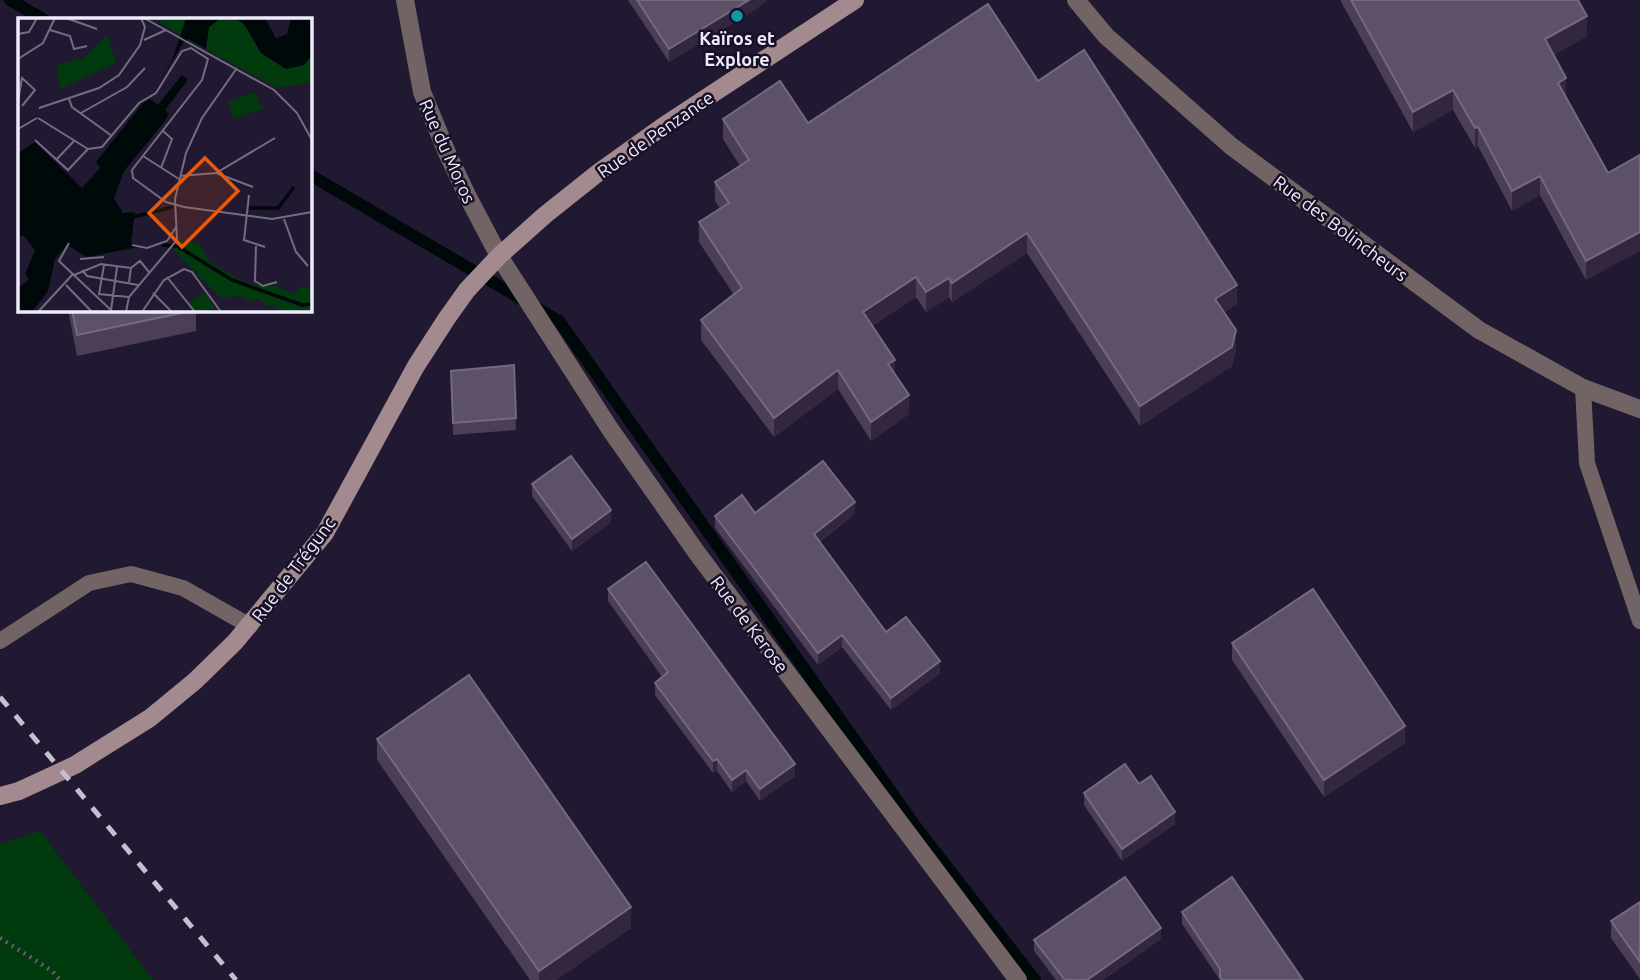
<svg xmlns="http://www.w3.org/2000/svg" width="1640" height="980" font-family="Ubuntu,sans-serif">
<rect width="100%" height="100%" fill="#211931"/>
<polygon fill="#003a0d" points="40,831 153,980 0,980 0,844"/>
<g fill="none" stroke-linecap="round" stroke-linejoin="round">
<g stroke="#00090a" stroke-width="12">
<polyline points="10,0 43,19"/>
<polyline points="310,175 559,321 916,827 1035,980"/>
</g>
<polyline stroke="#645d73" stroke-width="4.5" stroke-dasharray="2 5" stroke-linecap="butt" points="0,938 52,971 60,980"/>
<g stroke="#726365" stroke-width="16">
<polyline points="1583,388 1587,463 1640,621"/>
<polyline points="0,641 89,583 131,574 183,588 250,626"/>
</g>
<g stroke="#726365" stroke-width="18">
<polyline points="405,0 422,92 448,155 468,197 499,256"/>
<polyline points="1076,0 1106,36 1231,146 1479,330 1583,388 1640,409"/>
</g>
<polyline stroke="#726365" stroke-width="18" points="499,256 610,429 697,553 1018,980"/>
<polyline stroke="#a38a8e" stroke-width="18" points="0,796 19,791 75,765 150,718 195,681 235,642 325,533 416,366 447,318 467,290 499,256 545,215 599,172 662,127 855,0"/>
<polyline stroke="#c4bfd1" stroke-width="5" stroke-dasharray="12 12" stroke-linecap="butt" points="0,697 236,980"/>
</g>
<g fill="#4b3e55">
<polygon points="628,0 767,0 756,9 669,62"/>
<polygon points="1340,0 1578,0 1587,36 1553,55 1566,97 1608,173 1586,280 1540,195 1512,211 1478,146 1475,148 1453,110 1413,132"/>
<polygon points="1038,81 1237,304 1224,312 1236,350 1232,366 1140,426 1027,253 952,302 949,297 926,312 916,297 872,326 895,374 909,414 871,441 838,389 774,437 701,340 701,320 734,295 699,242 699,222 720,209 715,201 715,182 740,166 723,139 723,119 808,123"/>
<polygon points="68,310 196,310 196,331 77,356"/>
<polygon points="514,365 516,430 453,435 451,371"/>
<polygon points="532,484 611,522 572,551 532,496"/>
<polygon points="755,513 855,514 820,542 886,632 940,673 891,710 842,647 818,665 715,528 715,516"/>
<polygon points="608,589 795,776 760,801 746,781 732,792 717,771 713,773 655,695 655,683 662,677 608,601"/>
<polygon points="1232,643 1405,743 1324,797 1232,660"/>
<polygon points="377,739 631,928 556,980 530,980 377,760"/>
<polygon points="1139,784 1175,824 1122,861 1084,805 1084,793"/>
<polygon points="1640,902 1640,979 1611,938 1611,921"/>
<polygon points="1182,912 1303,980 1220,980 1182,924"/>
<polygon points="1161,939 1103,980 1056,980 1034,951 1034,940"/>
</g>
<g fill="#33273f">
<polygon points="749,0 767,0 756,9 669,62 669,49"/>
<polygon points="1587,16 1587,36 1545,59 1545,39"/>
<polygon points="1566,78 1566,98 1558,83"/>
<polygon points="1453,90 1453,110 1413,132 1413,112"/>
<polygon points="1478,127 1478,146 1475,148 1475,128"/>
<polygon points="1540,176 1540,195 1512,211 1512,191"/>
<polygon points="1640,232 1640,251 1586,280 1586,261"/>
<polygon points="1027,233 1027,253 952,302 952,283"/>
<polygon points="916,277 916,297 863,332 863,312"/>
<polygon points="949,278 949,297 926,312 926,292"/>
<polygon points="1237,285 1237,304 1215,318 1215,299"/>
<polygon points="1236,330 1236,350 1232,366 1140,426 1140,406"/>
<polygon points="895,360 895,379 888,364"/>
<polygon points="838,370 838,389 774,437 774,418"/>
<polygon points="909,395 909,414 871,441 871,422"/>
<polygon points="855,502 855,514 814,546 814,534"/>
<polygon points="611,510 611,522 572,551 572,539"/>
<polygon points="842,635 842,647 818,665 818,653"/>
<polygon points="940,661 940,673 891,710 891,698"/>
<polygon points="1405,726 1405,743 1324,797 1324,780"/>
<polygon points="717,759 717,771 713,773 713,761"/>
<polygon points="795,764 795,776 760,801 760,789"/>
<polygon points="746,770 746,781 732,792 732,780"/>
<polygon points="1175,812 1175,824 1122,861 1122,849"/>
<polygon points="631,907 631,928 556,980 539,980 539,971"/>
<polygon points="1161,928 1161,939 1103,980 1087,980"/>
</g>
<g fill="#5d5167" stroke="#74697e" stroke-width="2">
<polygon points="637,0 749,0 669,49"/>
<polygon points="1351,0 1578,0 1587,16 1545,39 1566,78 1558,83 1608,173 1640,155 1640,232 1586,261 1540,176 1512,191 1478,127 1475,128 1453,90 1413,112"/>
<polygon points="988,4 1038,81 1084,50 1237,285 1215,299 1236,330 1232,347 1140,406 1027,233 952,283 949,278 926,292 916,277 863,312 895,360 888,364 909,395 871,422 838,370 774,418 701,320 742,288 699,222 729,203 715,182 749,160 723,119 780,81 808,123"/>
<polygon points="72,310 196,310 77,335"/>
<polygon points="514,365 516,418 453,423 451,371"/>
<polygon points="571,456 611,510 572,539 532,484"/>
<polygon points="823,461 855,502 814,534 886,632 906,617 940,661 891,698 842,635 818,653 715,516 742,495 755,513"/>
<polygon points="646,562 795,764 760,789 746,770 732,780 717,759 713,761 655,683 668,672 608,589"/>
<polygon points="1313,589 1405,726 1324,780 1232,643"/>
<polygon points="469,675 631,907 539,971 377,739"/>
<polygon points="1125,764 1139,784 1151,776 1175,812 1122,849 1084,793"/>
<polygon points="1125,877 1161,928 1087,980 1065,980 1034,940"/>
<polygon points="1232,877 1303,980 1222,980 1220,977 1220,969 1182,912"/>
<polygon points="1640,902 1640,962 1611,921"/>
</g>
<circle fill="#0f9aa8" stroke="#171026" stroke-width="2.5" cx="737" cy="16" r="7"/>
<g text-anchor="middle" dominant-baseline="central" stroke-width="5" stroke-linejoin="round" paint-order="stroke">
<g font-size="18" font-weight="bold" fill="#efebfb" stroke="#171026">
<text x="737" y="38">Kaïros et<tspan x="737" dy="21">Explore</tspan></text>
</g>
<g font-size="18" fill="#efebfb" stroke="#171026">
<text transform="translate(655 134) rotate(-35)">Rue de Penzance</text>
<text transform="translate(448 151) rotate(66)">Rue du Moros</text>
<text transform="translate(1341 228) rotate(37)">Rue des Bolincheurs</text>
<text transform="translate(293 569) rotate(-53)">Rue de Trégunc</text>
<text transform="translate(750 624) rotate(53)">Rue de Kerose</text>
</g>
</g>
<g transform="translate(18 18)">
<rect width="294" height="294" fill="#211931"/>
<path d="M135 0H168V8L163 17ZM203 0 224 4 243 35 268 51 294 33V64L259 70 188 31 191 9ZM89 17 98 45 42 71 39 47 66 40ZM237 74 244 91 216 101 210 84ZM161 222 181 225 193 245 230 266 257 268 275 276 284 268 294 272V294H263L252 283 255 287 249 288 240 280 235 284 222 278 203 280 156 232ZM187 275 197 290 178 294 171 284Z" fill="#003a0d"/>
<path d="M168 0H203L191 9 188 31 170 21 165 25 135 75 154 42ZM217 0H247L258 20 269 16 273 0H294L293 39 286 47 268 51 243 35 227 7ZM164 57 170 62 147 92 151 96 147 103 106 153 96 180 105 195 117 194 113 225 125 228 69 239 49 227 37 241 30 273 14 294H0V270L11 261 7 256 17 232 5 217 0 220V135L17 124 64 170 82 150 78 144 125 85 132 81 140 87Z" fill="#00090a"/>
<path fill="none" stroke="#00090a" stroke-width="3.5" d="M0 185 23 197 31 217 22 260 3 294M231 190H260L276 169M115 199 155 189M144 227 159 228 214 262 284 287 294 286M17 243 28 241 49 217 56 223"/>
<path fill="none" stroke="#736d82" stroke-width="2" d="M48 0 79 11M126 0 256 72 279 95 294 122M32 12 52 18 56 31 69 28M0 16 11 14 19 0M126 22 148 12M0 41 25 25 37 0M51 81 54 89 94 118M0 83 4 60 17 72 4 88M21 90 81 70 101 57 122 27 127 9 123 0M63 95 109 69 127 50M20 100 70 131M0 111 19 100M17 122 50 152 70 131M70 131 84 129 121 85 138 75 164 33 173 30 190 41 184 62 114 152 115 160 148 184 166 189 254 201 294 194M125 138 161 161M38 142 57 122M143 150 154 121 145 113M198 155 235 169M162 158 198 155 257 120M231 177 226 222 247 229M266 201 278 234 290 248M51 225 41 243 95 294M114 227 129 230 149 223 158 209M238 228 237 263 245 268 259 264M62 241 86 239M86 247 81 276 111 279M64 252 69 258 120 267M56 257 83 246 113 250M149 259 177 294M111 264 113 250 122 243 131 254M48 267 74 294M135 275 154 294M93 292 99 249M20 294 55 256M108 294 111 279 159 222 157 181 168 135 184 100 219 50M124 294 146 262 166 251 174 254 203 294"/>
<path fill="#e8590c" fill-opacity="0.15" stroke="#e8590c" stroke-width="3.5" d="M187 140 220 173 164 229 131 195Z"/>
<rect width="294" height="294" fill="none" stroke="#efebfb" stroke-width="3.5"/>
</g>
</svg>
